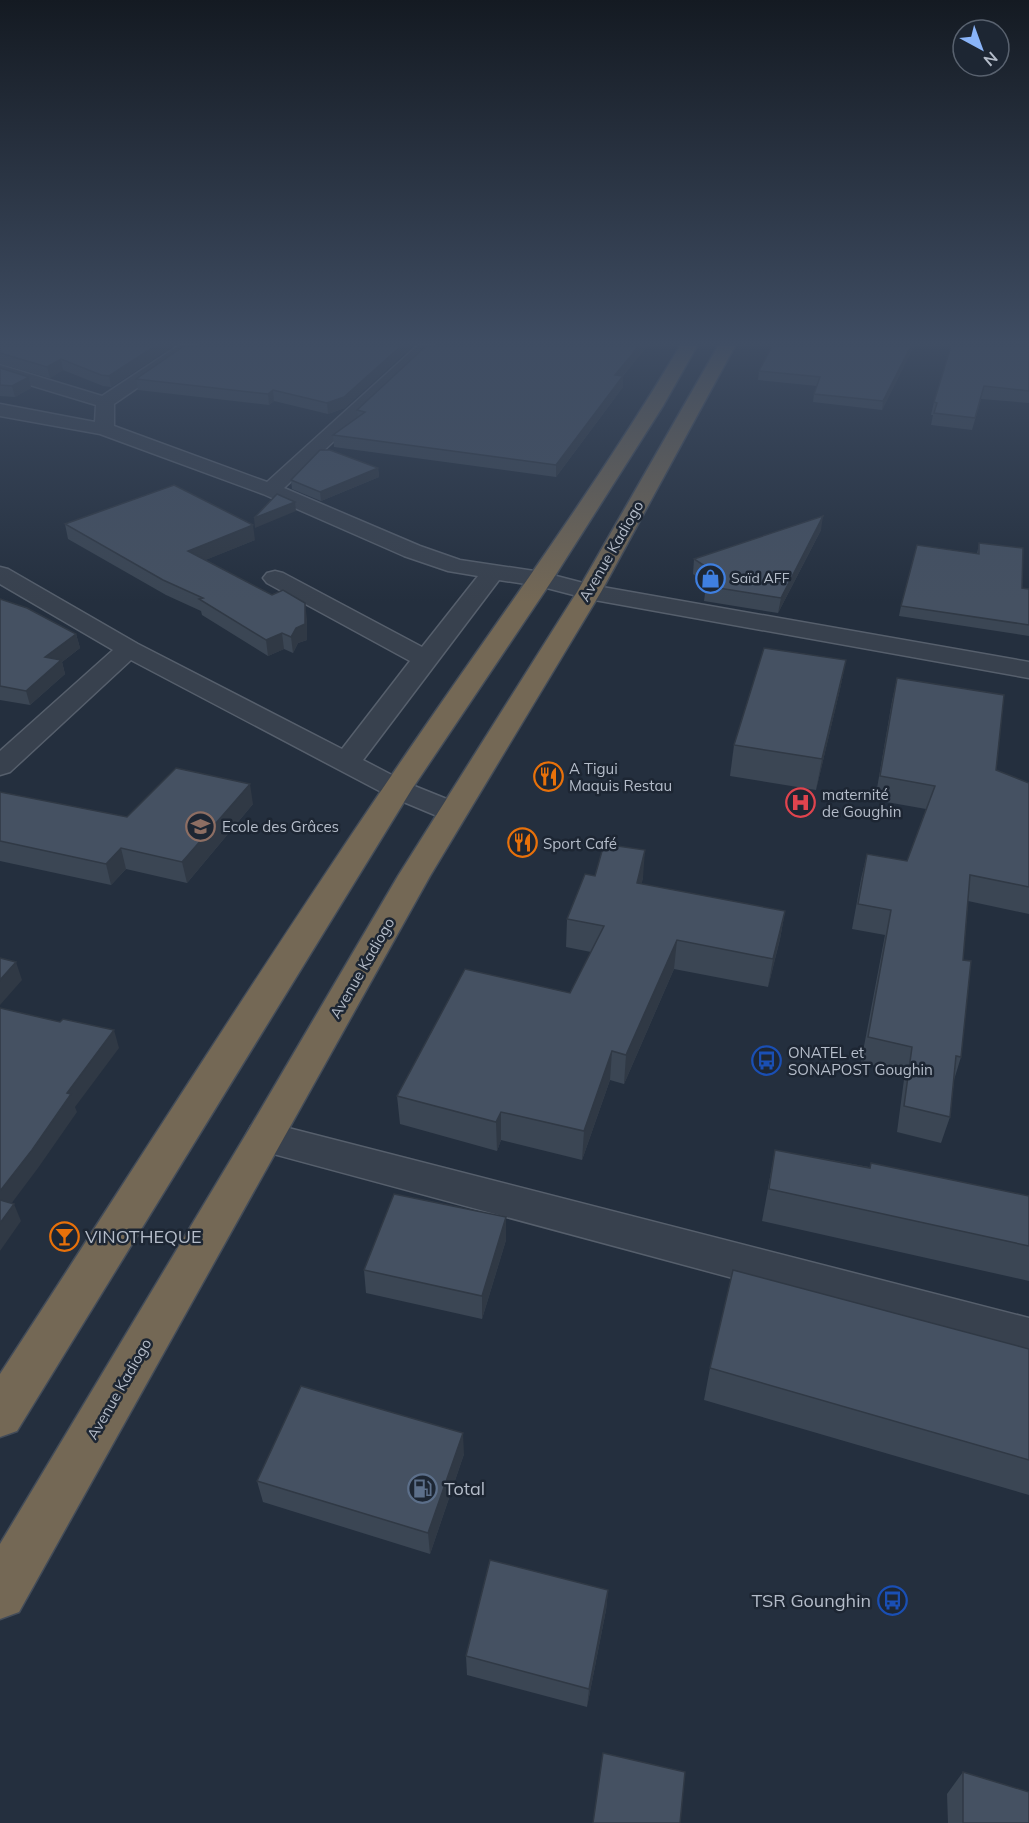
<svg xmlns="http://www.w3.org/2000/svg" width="1029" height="1823" font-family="Mulish,sans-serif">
<rect width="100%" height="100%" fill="#242f3e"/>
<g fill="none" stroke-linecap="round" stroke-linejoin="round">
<defs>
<g id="street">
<polygon points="178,346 198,346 114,404 114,426 267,482 417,346 435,346 284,488 420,546 460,560 541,572 591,585 1029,662 1029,678 589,599 539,586 499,580 363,760 407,783 464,806 468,812 464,818 453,821 442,818 387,795 131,660 10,772 0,775 0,751 113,650 0,584 0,567 8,569 138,644 342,749 410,661 267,583 263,578 267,573 275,571 283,573 422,647 478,576 448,571 404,556 263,494 100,434 0,416 0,404 95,422 96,405 0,376 0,365 102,396"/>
<polygon points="265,1122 1029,1318 1029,1358 251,1148 245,1137 251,1126"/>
</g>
<g id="highway">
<path d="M680 346H697L663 406 553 579 412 789 17 1431 0 1437V1374C128 1178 252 981 383 788 482 641 589 499 680 346Z"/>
<polygon points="718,346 735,346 601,592 430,876 19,1612 0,1619 0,1544 251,1126 398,876 577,592"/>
</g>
</defs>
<use href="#street" stroke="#565f6c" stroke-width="3"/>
<use href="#highway" stroke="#434c59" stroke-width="3"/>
<use href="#street" fill="#38414e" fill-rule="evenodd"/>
<use href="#highway" fill="#746855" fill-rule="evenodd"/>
</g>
<g fill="#3b4654">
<polygon points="0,346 173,346 111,387 103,386 63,370 50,378 0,364"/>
<polygon points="184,346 345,408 328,414 274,401 269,405 138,390 136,379"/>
<polygon points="426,346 647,346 623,376 623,387 556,477 334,447 333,435 358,417 357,410"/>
<polygon points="772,346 914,346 882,410 813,402 814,394 817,386 758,380 759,371"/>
<polygon points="1029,346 1029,403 981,399 972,430 931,425 933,415 931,415 934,402"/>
<polygon points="0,368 29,377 31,388 15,397 0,396"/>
<polygon points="378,468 379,477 321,501 292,489 291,480"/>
<polygon points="65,524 255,540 205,560 307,619 307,640 298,643 293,653 284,649 268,656 202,615 201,611 166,595 68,539"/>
<polygon points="821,530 778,613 704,601 706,586 707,583 693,574 694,559"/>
<polygon points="979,543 1022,588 1029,589 1029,636 899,616 901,606 977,554"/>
<polygon points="0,599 76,634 80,648 62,662 65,674 30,705 0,700"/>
<polygon points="846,660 840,689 816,790 730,776 734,745"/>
<polygon points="897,678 996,770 1029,783 1029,914 968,901 963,960 961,1057 954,1080 950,1117 941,1143 897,1132 905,1072 861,1062 885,935 852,929 861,879 867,854 907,861 926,809 875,800 892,701"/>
<polygon points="0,792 127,817 253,804 187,883 126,869 111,885 0,861"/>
<polygon points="595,876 643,878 641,884 785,911 780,939 768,987 674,969 624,1084 610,1080 582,1160 501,1140 497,1151 400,1124 397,1096 570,993 591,952 566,947 567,919"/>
<polygon points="775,1150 1029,1196 1029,1281 762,1221"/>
<polygon points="506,1217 506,1240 482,1319 366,1293 364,1270"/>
<polygon points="1029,1349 1029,1495 704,1400 710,1368"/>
<polygon points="464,1454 430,1554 263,1502 257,1481"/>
<polygon points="608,1590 606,1610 587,1707 467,1675 466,1656"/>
<polygon points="963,1772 1029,1823 948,1823 947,1794"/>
</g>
<g fill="#303945">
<polygon points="155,346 173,346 111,387 109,376"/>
<polygon points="401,346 413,346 345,408 328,414 327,403"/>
<polygon points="639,346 647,346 614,386 615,375"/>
<polygon points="911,346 914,346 882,410 883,401"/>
<polygon points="61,359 63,370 50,378 47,367"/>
<polygon points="623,376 623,387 556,477 556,465"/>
<polygon points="29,377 31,388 15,397 12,386"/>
<polygon points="273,390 274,401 269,405 268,394"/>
<polygon points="378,468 379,477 321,501 320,492"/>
<polygon points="295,502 296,511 255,528 254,518"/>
<polygon points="823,516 821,530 778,613 781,598"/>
<polygon points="253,525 255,540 191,566 188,551"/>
<polygon points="305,603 307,619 307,640 298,643 293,653 291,637"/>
<polygon points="282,633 284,649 268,656 266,640"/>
<polygon points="76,634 80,648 62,662 65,674 30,705 26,691 45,657"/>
<polygon points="846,660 840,689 816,790 822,759"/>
<polygon points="250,784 253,804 187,883 182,862"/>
<polygon points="121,848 126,869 111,885 106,864"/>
<polygon points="645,850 643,878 635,912 637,883"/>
<polygon points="785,911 780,939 768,987 773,959"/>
<polygon points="677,940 674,969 624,1084 626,1055"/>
<polygon points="16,962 22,980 0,1005 0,980"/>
<polygon points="114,1030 119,1048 75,1107 77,1112 38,1168 2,1216 0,1212 0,1191 67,1093"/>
<polygon points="612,1051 610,1080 582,1160 584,1131"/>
<polygon points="501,1112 501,1140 497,1151 496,1122"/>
<polygon points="14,1204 21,1221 0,1251 0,1223"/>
<polygon points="506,1217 506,1240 482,1319 482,1296"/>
<polygon points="463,1433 464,1454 430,1554 428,1533"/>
<polygon points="608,1590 606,1610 587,1707 589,1689"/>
</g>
<g fill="#455162" stroke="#303945" stroke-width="1.5">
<polygon points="0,346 155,346 109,376 101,375 61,359 47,367 0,353"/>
<polygon points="184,346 401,346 344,397 327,403 273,390 268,394 136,379"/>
<polygon points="426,346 639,346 615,375 623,376 556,465 333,435 365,412 357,410"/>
<polygon points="772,346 911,346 883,401 814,394 820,377 759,371"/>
<polygon points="951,346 1029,346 1029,391 984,386 975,418 934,413 937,403 934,402"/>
<polygon points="0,368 29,377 12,386 0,385"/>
<polygon points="320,450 330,450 378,468 320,492 291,480"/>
<polygon points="174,485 253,525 188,551 272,595 283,590 305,603 305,624 296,628 291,637 282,633 266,640 199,599 203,598 163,580 65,524"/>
<polygon points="277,494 295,502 254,518"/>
<polygon points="823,516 781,598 706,586 714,572 694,559"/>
<polygon points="979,543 1023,548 1022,588 1029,589 1029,625 901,606 917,545 979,554"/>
<polygon points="0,599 27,608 76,634 45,657 61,660 26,691 0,686"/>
<polygon points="764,648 846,660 822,759 734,745"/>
<polygon points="897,678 1004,695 996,770 1029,783 1029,887 970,875 963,960 971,961 961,1057 956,1056 950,1117 904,1106 912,1047 868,1037 891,910 858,904 867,854 907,861 935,786 880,776"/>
<polygon points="176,768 250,784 182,862 121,848 106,864 0,841 0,792 127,817"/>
<polygon points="604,844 645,850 637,883 785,911 773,959 677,940 626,1055 612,1051 584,1131 501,1112 496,1122 397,1096 465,969 570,993 604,926 567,919 585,874 595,876"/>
<polygon points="0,958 16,962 0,980"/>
<polygon points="0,1008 60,1022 63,1019 114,1030 67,1093 71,1094 32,1150 0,1191"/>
<polygon points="775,1150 870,1168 871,1163 1029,1196 1029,1246 769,1189"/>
<polygon points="394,1194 506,1217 482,1296 364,1270"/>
<polygon points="0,1200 14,1204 0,1223"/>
<polygon points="733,1270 1029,1349 1029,1460 710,1368"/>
<polygon points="301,1386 463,1433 428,1533 257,1481"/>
<polygon points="490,1560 608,1590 589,1689 466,1656"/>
<polygon points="603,1753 685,1772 680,1823 593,1823"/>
<polygon points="963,1772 1029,1792 1029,1823 963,1823"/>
</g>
<linearGradient id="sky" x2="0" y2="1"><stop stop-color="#141a22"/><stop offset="0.57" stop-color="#3f4d63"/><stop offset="1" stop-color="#3f4d63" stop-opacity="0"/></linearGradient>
<rect width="1029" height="602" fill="url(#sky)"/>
<defs>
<symbol id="shop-ring" viewBox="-11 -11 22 22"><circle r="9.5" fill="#1d2633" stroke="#3f7fe0" stroke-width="1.5"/><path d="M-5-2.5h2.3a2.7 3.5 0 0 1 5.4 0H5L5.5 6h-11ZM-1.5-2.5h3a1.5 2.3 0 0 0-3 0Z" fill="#3f7fe0"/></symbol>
<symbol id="restaurant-ring" viewBox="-11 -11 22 22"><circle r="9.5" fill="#1d2633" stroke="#e8710a" stroke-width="1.5"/><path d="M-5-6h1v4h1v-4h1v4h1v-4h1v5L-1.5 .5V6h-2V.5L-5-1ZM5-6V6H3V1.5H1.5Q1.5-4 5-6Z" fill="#e8710a"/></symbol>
<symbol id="hospital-ring" viewBox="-11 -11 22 22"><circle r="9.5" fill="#1d2633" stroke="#e0444e" stroke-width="1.5"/><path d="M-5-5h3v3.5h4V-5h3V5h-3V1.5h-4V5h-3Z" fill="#e0444e"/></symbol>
<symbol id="school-ring" viewBox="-11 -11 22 22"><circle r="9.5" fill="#1d2633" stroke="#8d6e63" stroke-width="1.5"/><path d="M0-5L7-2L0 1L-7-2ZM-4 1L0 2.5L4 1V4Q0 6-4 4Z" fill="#8d6e63"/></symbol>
<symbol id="bus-ring" viewBox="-11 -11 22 22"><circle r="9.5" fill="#1d2633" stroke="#1a4fb4" stroke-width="1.5"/><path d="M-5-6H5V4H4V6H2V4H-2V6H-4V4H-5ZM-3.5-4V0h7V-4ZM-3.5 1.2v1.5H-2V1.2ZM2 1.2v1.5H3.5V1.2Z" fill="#1a4fb4"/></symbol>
<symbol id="bar-ring" viewBox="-11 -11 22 22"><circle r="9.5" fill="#1d2633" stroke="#e8710a" stroke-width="1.5"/><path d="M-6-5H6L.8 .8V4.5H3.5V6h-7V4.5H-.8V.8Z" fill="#e8710a"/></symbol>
<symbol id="fuel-ring" viewBox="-11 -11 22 22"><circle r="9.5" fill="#1d2633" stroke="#5c6f8a" stroke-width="1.5"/><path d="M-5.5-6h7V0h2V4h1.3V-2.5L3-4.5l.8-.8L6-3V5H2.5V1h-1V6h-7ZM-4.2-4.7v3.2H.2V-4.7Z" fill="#5c6f8a"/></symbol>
</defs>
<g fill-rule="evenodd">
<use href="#shop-ring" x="694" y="562" width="33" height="33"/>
<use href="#restaurant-ring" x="532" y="760" width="33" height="33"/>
<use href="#hospital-ring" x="784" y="786" width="33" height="33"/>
<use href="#school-ring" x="184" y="810" width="33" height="33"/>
<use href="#restaurant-ring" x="506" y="826" width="33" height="33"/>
<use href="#bus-ring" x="750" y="1044" width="33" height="33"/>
<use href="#bar-ring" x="48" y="1220" width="33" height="33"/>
<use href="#fuel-ring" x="406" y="1472" width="33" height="33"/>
<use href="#bus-ring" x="876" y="1584" width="33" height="33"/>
</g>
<g text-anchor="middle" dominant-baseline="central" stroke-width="5" stroke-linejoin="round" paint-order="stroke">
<g font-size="14" fill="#b4bcc9" stroke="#1d2633" text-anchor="start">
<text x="731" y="578">Saïd AFF</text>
</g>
<g font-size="15" fill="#b4bcc9" stroke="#1d2633">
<text transform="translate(611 551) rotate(-60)">Avenue Kadiogo</text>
<text transform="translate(362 968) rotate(-60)">Avenue Kadiogo</text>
<text transform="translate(119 1389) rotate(-60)">Avenue Kadiogo</text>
</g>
<g font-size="15" fill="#b4bcc9" stroke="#1d2633" text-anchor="start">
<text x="569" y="768">A Tigui<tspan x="569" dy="17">Maquis Restau</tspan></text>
<text x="822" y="794">maternité<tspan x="822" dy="17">de Goughin</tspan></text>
<text x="222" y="826">Ecole des Grâces</text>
<text x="543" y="843">Sport Café</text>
<text x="788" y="1052">ONATEL et<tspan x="788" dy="17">SONAPOST Goughin</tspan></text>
</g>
<g font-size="18" fill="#b4bcc9" stroke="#1d2633" text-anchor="start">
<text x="85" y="1236">VINOTHEQUE</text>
<text x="444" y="1488">Total</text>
<text x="871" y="1600" text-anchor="end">TSR Gounghin</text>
</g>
</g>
<g transform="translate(981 48) rotate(139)"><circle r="28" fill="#1d2633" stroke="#59626f" stroke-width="1.5"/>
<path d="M0-4.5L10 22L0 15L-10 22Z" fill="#8ab4f8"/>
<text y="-9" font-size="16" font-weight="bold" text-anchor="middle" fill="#b4bcc9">N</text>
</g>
</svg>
